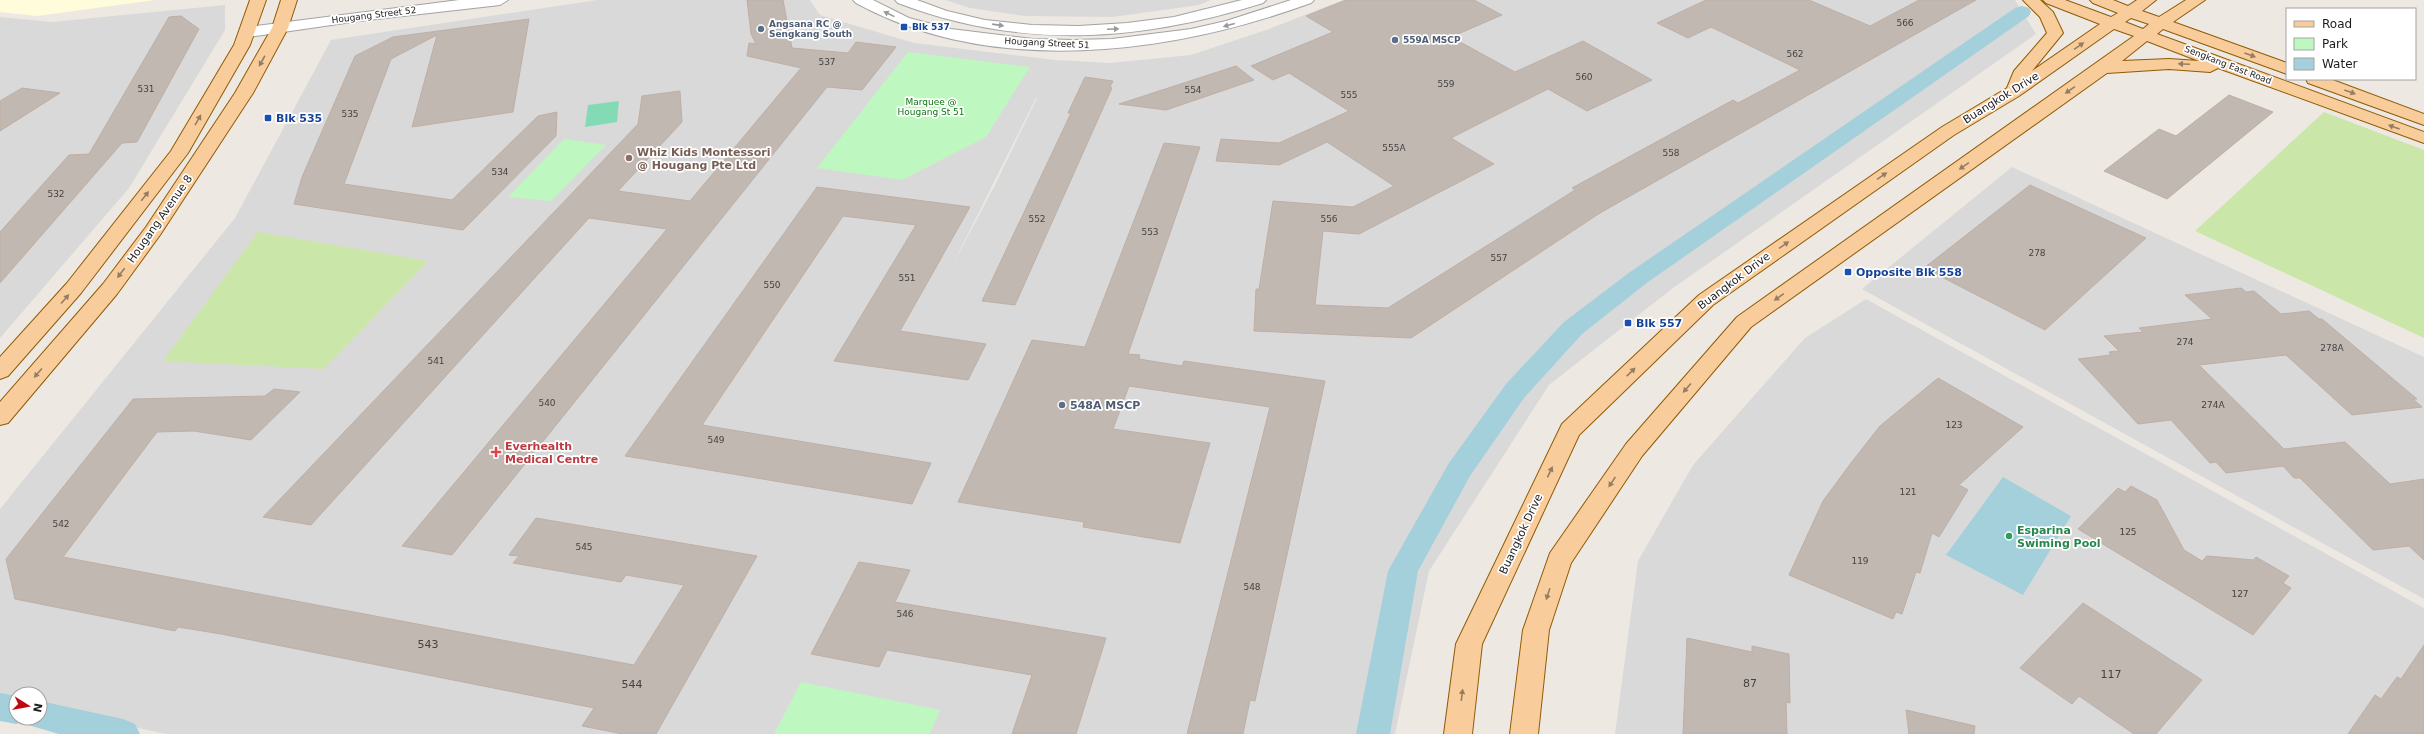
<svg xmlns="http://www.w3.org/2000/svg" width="2424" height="734" font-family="'DejaVu Sans',sans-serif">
<rect width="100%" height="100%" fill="#ede9e2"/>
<g fill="#dad9d9" fill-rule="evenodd">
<path d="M597 0H810L820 15 914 43 1055 60 1110 63 1191 55 1269 29 1343 0H2015L2036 34 1673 288 1549 385 1429 571 1395 734H167L40 708V694H16V703L0 700V509L235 218 331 40ZM1037 98 995 185 951 268 1036 98Z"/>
<polygon points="945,0 1211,0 1199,5 1113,17 1024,16 970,8"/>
<polygon points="225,5 225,30 129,188 0,338 0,17 52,22"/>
<polygon points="2012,167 2424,357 2424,599 1862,289"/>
<polygon points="1866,299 2424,608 2424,734 1615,734 1638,561 1693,465 1805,338"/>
</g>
<polygon fill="#fefcda" points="0,0 155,0 37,16 0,12"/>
<g fill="#cae7a9">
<polygon points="2324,112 2424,150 2424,338 2195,231"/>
<polygon points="258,232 428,261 324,369 163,361"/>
</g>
<g fill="#bff7c1">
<polygon points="908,52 1030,67 986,137 902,180 817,168"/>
<polygon points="564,139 606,145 551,201 508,197"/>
<polygon points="801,682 940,710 930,734 774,734"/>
</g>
<polygon fill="#82dbb4" points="619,101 617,122 585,127 588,105"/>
<polygon fill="#a3d0da" points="2003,477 2071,516 2023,595 1946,555"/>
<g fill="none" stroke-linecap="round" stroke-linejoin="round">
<g fill="#a3d0da" fill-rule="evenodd">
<polygon points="2022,6 2029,8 2031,12 2029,16 1648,282 1582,334 1524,398 1470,476 1418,571 1390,734 1356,734 1388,571 1449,463 1506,384 1564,322 1630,272 2015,8"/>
<polygon points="0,693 16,696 16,718 40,718 40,701 123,719 135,724 140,734 59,734 28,725 26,721 16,724 0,721"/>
</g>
</g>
<g fill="#c1b8b2" stroke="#beafa5">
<polygon points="747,0 783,0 792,48 848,53 856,42 896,47 862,90 827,87 452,555 402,546 667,229 589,218 311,525 263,517 638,124 642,96 680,91 682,122 618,191 690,201 801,68 747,56 749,43 756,44 751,34"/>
<polygon points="1346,0 1474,0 1502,15 1451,37 1515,72 1583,41 1652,80 1587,111 1548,89 1451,138 1494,164 1359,234 1323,231 1315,305 1388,308 1575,190 1572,188 1733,100 1738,103 1800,70 1711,27 1688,38 1657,23 1706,0 1809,0 1870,26 1919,0 1976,0 1600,213 1411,338 1254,331 1256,289 1259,289 1273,201 1353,207 1394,186 1327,142 1279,165 1216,161 1221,139 1279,143 1349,111 1289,73 1273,80 1251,66 1333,32 1306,16"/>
<polygon points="181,16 199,29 137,142 122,143 0,283 0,232 69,155 89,154 169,17"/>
<polygon points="529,19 513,112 412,127 437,35 391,59 344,184 452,200 538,116 557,112 556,136 463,230 294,204 302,177 355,56 393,37"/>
<polygon points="1236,66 1254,80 1166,110 1119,104"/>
<polygon points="1085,77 1113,81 1110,87 1112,88 1015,305 982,301 1071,113 1068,113"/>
<polygon points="22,88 60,93 0,131 0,101"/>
<polygon points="2229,95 2273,112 2167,199 2104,171 2159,129 2176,136"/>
<polygon points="1164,143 1200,147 1128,354 1140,355 1139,359 1182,366 1184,361 1325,381 1255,701 1250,700 1243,734 1187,734 1270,407 1129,386 1113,429 1210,443 1180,543 1083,527 1084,522 958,502 1032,340 1085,347"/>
<polygon points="2030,185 2146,238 2045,330 1924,268"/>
<polygon points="817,187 970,207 900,331 986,344 968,380 834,361 916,225 843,216 702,425 931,463 912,504 625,456"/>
<polygon points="2241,288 2246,292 2254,291 2281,314 2309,311 2319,319 2322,319 2417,399 2413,399 2422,407 2352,415 2286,355 2199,365 2284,449 2345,442 2390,484 2424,479 2424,560 2409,546 2373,550 2300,478 2294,478 2283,466 2226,473 2216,462 2210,463 2171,420 2138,424 2078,359 2111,355 2109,352 2119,351 2104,336 2143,332 2139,328 2212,319 2185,295"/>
<polygon points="1938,378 2023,427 1959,485 1968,490 1939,537 1932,533 1920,573 1916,572 1902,614 1896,612 1893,619 1789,575 1823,501 1851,463 1880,426"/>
<polygon points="274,389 300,392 251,440 194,431 157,432 63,557 634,665 684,585 626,575 621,582 513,563 519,556 509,555 536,518 757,556 656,734 623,734 582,726 594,708 221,634 178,627 175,631 15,599 6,559 133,399 265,396"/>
<polygon points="2131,486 2157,500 2184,550 2202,561 2207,556 2254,560 2256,557 2289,576 2283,583 2291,588 2253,635 2078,529 2118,488 2125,492"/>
<polygon points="859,562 910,570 895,602 1106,638 1076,734 1012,734 1032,675 887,650 879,667 811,654"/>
<polygon points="2083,603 2202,680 2156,734 2134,734 2079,696 2072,704 2020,668"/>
<polygon points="1687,638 1752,652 1752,646 1789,654 1790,703 1786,702 1787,734 1683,734"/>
<polygon points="2424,645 2424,734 2348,734 2375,695 2381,699 2397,677 2401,679"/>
<polygon points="1906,710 1975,726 1974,734 1909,734"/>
</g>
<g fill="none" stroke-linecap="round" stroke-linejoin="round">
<defs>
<g id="minor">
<polygon points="459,0 508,0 500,5 359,21 248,37 242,35 240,32 242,29 248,27"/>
<path d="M853 0H873L909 18 951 29 1033 39 1073 40 1112 39 1191 29 1226 21 1291 0H1314L1311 3C1171 54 993 78 856 3Z"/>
<path d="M895 0H917L947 11 985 20 1032 25 1079 26 1127 23 1174 17 1242 0H1266L1263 3C1139 42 1021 50 898 3Z"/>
</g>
<g id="major">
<polygon points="250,0 266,0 250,45 188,153 81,293 8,376 0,379 0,357 67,283 171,151 234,45"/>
<polygon points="281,0 297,0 288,28 253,93 160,235 117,294 8,423 0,425 0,402 103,284 146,227 235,93 272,28"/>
<path d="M2023 0H2040L2053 12 2063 33 2032 71 2100 24 2046 3 2043 0H2065L2111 17 2118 13 2093 3 2090 0H2113L2128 6 2137 0H2156L2142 11 2159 17 2186 0H2205L2173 22 2287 63V74L2163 29 2157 34 2424 132V143L2218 68 2210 72 2169 69 2107 73 1751 327 1642 456 1571 563 1549 630 1538 734H1510L1523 630 1550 553 1626 444 1737 317 2134 36 2114 29 2019 96 1954 135 1713 305 1579 435 1482 644 1472 734H1444L1456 644 1562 424 1699 295 1942 127 2007 88 2014 71 2047 33 2040 17ZM2131 18 2149 24 2143 29 2125 22ZM2147 41 2199 61 2169 59 2122 61Z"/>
<polygon points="2306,79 2330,79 2424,114 2424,125 2308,83"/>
</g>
</defs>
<use href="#minor" stroke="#a3a3a3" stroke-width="2"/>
<use href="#major" stroke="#8f5b05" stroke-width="2"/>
<use href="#minor" fill="#fff" fill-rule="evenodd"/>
<use href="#major" fill="#f9cc9c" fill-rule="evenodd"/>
</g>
<defs><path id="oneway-solid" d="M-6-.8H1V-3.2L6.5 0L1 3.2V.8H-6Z"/></defs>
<g fill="#999">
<use href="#oneway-solid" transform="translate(889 14) rotate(-154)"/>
<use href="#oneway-solid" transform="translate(998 25) rotate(8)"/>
<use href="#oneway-solid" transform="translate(1229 25) rotate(165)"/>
<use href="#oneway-solid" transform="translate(1113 29) rotate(-3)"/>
</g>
<g fill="#967d62">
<use href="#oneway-solid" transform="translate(2079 46) rotate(-35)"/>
<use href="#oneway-solid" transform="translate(2250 55) rotate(20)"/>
<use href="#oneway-solid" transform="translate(262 61) rotate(119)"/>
<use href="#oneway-solid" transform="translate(2184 64) rotate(-178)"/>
<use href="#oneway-solid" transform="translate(2070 90) rotate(145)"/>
<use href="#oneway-solid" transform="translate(2350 92) rotate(20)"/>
<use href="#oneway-solid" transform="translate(198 120) rotate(-60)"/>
<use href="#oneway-solid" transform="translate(2394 127) rotate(-160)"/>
<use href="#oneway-solid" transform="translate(1964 166) rotate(145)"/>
<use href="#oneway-solid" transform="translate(1882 176) rotate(-34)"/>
<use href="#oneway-solid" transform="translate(145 196) rotate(-52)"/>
<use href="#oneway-solid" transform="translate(1784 245) rotate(-35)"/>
<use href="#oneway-solid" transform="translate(121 273) rotate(127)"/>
<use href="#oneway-solid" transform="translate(1779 297) rotate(145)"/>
<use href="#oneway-solid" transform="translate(65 299) rotate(-49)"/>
<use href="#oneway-solid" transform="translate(1631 372) rotate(-44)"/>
<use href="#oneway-solid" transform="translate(38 373) rotate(131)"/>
<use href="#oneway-solid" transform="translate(1687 388) rotate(131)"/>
<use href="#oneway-solid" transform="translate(1550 472) rotate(-65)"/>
<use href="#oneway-solid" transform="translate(1612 482) rotate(124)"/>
<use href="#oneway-solid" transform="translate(1548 594) rotate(108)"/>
<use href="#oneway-solid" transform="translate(1462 695) rotate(-83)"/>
</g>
<g fill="#1a4fb4" stroke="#fff" stroke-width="1.5">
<rect x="900" y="23" width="8" height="8" rx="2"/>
<rect x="264" y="114" width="8" height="8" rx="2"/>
<rect x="1844" y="268" width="8" height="8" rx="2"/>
<rect x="1624" y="319" width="8" height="8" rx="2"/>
</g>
<g fill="#5c6f8a" stroke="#fff" stroke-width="1.5">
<circle cx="761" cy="29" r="4"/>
<circle cx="1395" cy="40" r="4"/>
<circle cx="1062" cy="405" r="4"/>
</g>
<circle fill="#8d6e63" stroke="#fff" stroke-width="1.5" cx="629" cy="158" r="4"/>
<path fill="#e0444e" stroke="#fff" stroke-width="1.5" d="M494 446h4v4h4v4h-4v4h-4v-4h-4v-4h4z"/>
<circle fill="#2e9e5b" stroke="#fff" stroke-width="1.5" cx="2009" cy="536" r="4"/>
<g text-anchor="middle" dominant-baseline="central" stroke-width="3.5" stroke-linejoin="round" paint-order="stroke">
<g font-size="9" fill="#1c1c1c" stroke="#fff">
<text transform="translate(374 15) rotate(-7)">Hougang Street 52</text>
<text transform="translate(1047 43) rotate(3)">Hougang Street 51</text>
<text transform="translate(2228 65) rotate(21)">Sengkang East Road</text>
</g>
<g font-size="9" fill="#454342">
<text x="1905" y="23">566</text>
<text x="1795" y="54">562</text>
<text x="827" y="62">537</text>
<text x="1584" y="77">560</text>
<text x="1446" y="84">559</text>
<text x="146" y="89">531</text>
<text x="1193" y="90">554</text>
<text x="1349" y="95">555</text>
<text x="350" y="114">535</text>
<text x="1394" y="148">555A</text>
<text x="1671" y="153">558</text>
<text x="500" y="172">534</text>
<text x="56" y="194">532</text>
<text x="1037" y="219">552</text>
<text x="1329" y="219">556</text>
<text x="1150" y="232">553</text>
<text x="2037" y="253">278</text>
<text x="1499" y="258">557</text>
<text x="907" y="278">551</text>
<text x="772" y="285">550</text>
<text x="2185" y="342">274</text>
<text x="2332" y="348">278A</text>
<text x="436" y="361">541</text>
<text x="547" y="403">540</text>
<text x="2213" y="405">274A</text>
<text x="1954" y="425">123</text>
<text x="716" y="440">549</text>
<text x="1908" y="492">121</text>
<text x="61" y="524">542</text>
<text x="2128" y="532">125</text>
<text x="584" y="547">545</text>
<text x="1860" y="561">119</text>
<text x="1252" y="587">548</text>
<text x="2240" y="594">127</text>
<text x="905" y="614">546</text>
</g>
<g font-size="9" font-weight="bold" fill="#4e5e75" stroke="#fff" text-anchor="start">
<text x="769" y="24">Angsana RC @<tspan x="769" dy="10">Sengkang South</tspan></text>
<text x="1403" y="40">559A MSCP</text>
</g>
<g font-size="9" font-weight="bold" fill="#164399" stroke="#fff" text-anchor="start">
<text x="912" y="27">Blk 537</text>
</g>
<g font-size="9" fill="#0e7612" stroke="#fff">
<text x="931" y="102">Marquee @<tspan x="931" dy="10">Hougang St 51</tspan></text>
</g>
<g font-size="11" fill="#1c1c1c" stroke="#fff">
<text transform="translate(2001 98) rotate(-32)">Buangkok Drive</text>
<text transform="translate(160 219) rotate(-55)">Hougang Avenue 8</text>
<text transform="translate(1734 281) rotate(-37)">Buangkok Drive</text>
<text transform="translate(1521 534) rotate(-65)">Buangkok Drive</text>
</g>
<g font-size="11" font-weight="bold" fill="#164399" stroke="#fff" text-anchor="start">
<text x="276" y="118">Blk 535</text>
<text x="1856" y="272">Opposite Blk 558</text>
<text x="1636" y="323">Blk 557</text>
</g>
<g font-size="11" font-weight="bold" fill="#785e54" stroke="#fff" text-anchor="start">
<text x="637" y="152">Whiz Kids Montessori<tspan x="637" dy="13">@ Hougang Pte Ltd</tspan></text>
</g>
<g font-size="11" font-weight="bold" fill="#4e5e75" stroke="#fff" text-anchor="start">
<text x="1070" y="405">548A MSCP</text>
</g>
<g font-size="11" font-weight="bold" fill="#be3a42" stroke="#fff" text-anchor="start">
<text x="505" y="446">Everhealth<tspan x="505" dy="13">Medical Centre</tspan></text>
</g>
<g font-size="11" font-weight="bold" fill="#27864d" stroke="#fff" text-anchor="start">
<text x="2017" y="530">Esparina<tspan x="2017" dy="13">Swiming Pool</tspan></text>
</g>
<g font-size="11" fill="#454342">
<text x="428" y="644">543</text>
<text x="2111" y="674">117</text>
<text x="1750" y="683">87</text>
<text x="632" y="684">544</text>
</g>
</g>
<rect x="2286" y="8" width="130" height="72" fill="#ffffff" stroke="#a4a4a4"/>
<rect x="2294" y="21" width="20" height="6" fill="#f9cc9c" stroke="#a4a4a4"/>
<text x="2322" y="28" font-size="12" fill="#1c1c1c">Road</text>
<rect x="2294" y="38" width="20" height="12" fill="#bff7c1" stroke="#a4a4a4"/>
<text x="2322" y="48" font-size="12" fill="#1c1c1c">Park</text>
<rect x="2294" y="58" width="20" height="12" fill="#a3d0da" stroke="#a4a4a4"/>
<text x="2322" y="68" font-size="12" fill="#1c1c1c">Water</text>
<g transform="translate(28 706) rotate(101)"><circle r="19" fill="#ffffff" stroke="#a4a4a4"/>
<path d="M0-3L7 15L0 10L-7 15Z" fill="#c20610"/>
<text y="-6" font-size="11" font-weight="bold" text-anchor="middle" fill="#1c1c1c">N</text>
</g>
</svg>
